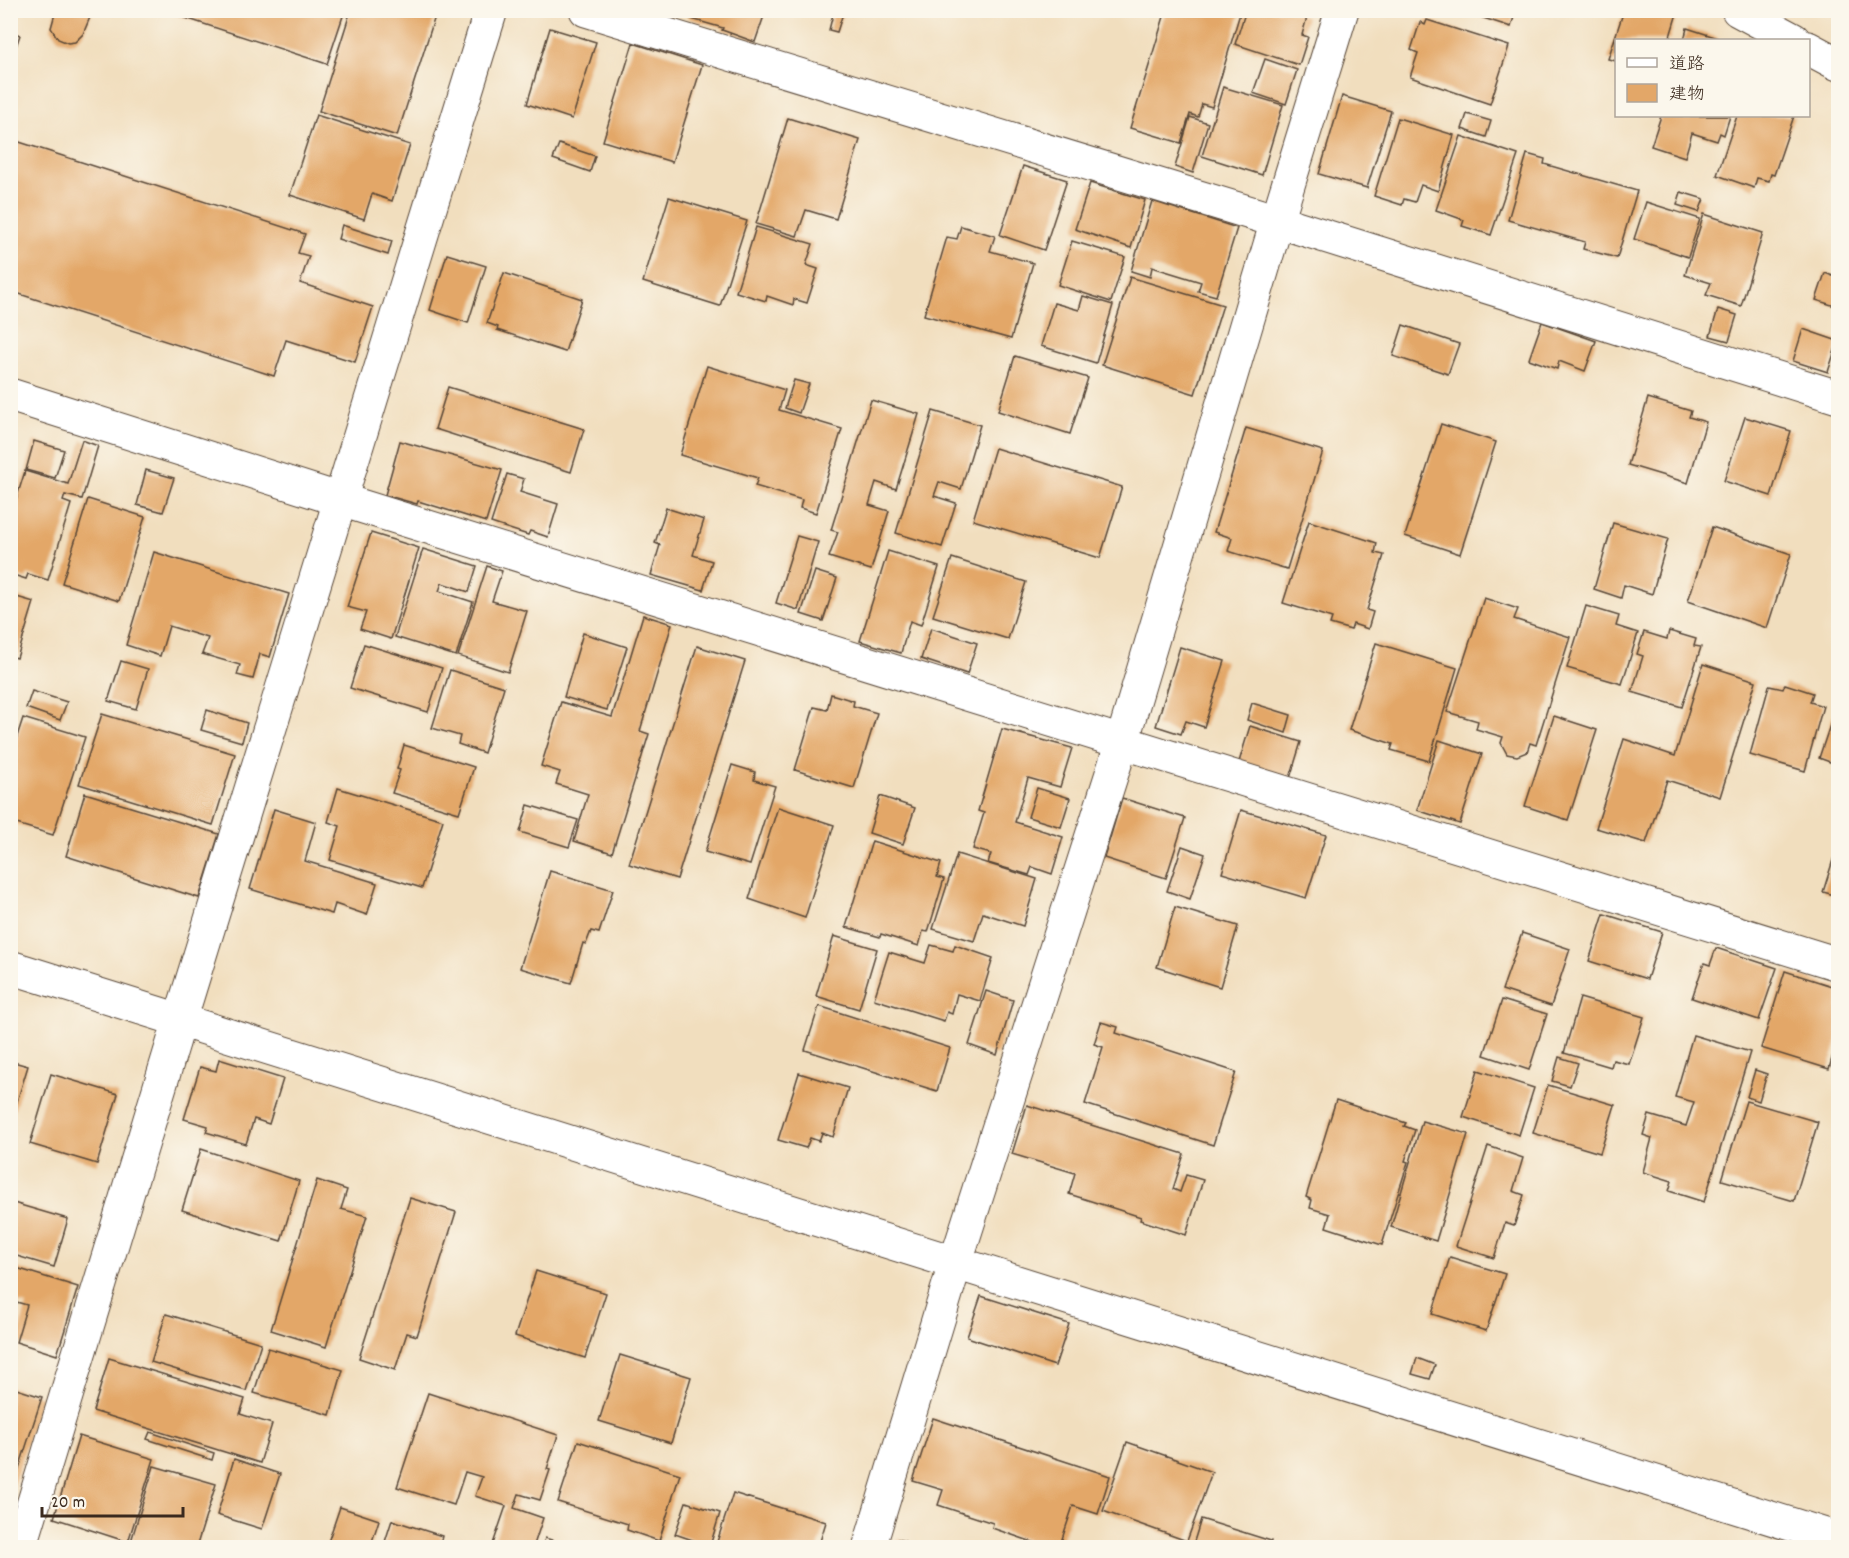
<svg xmlns="http://www.w3.org/2000/svg" width="1849" height="1558" font-family="Dekko,'Klee One',sans-serif">
<rect width="100%" height="100%" fill="#fbf7ec"/>
<filter id="ink" filterUnits="userSpaceOnUse"><feTurbulence type="fractalNoise" baseFrequency=".0167" numOctaves="2"/><feDisplacementMap in="SourceGraphic" scale="12" xChannelSelector="R" yChannelSelector="G"/><feConvolveMatrix kernelMatrix="1 2 1 2 8 2 1 2 1" color-interpolation-filters="sRGB"/></filter>
<filter id="wash" filterUnits="userSpaceOnUse"><feTurbulence type="fractalNoise" baseFrequency=".008" numOctaves="4" result="noise"/><feDisplacementMap in="SourceGraphic" scale="24" xChannelSelector="R" yChannelSelector="G"/><feGaussianBlur stdDeviation="1.35" result="paint"/><feColorMatrix in="noise" values="0 0 0 0 0 0 0 0 0 0 0 0 0 0 0 0 0 1.4 0 .05"/><feComposite in="paint" operator="in"/></filter>
<g filter="url(#wash)">
<rect width="100%" height="100%" fill="#f1debe"/>
<g id="blocks">
<g fill="#e3a768">
<polygon points="56,10 93,10 83,34 75,42 68,43 58,39 51,28"/>
<polygon points="123,10 137,10 136,15 123,11"/>
<polygon points="161,10 345,10 327,64"/>
<polygon points="351,10 437,10 397,136 319,111"/>
<polygon points="690,10 766,10 755,42 722,30 723,28 688,18"/>
<polygon points="834,10 844,10 837,32 829,30"/>
<polygon points="1166,10 1241,10 1212,107 1202,104 1198,117 1190,114 1181,143 1130,128"/>
<polygon points="1246,10 1286,10 1307,17 1302,35 1308,37 1299,65 1235,44"/>
<polygon points="1459,10 1516,10 1511,27"/>
<polygon points="1624,10 1678,10 1669,40 1616,40 1616,61 1608,59"/>
<polygon points="1427,20 1509,46 1490,104 1410,77 1418,53 1411,50 1420,22 1425,25"/>
<polygon points="550,28 596,42 572,119 527,104"/>
<polygon points="1687,28 1718,38 1717,40 1684,40"/>
<polygon points="10,31 20,35 11,61 10,61"/>
<polygon points="633,43 702,65 672,162 603,141"/>
<polygon points="1265,59 1297,70 1286,104 1253,93"/>
<polygon points="1223,87 1283,105 1262,175 1202,156"/>
<polygon points="1342,96 1391,111 1367,188 1319,174"/>
<polygon points="1467,114 1491,121 1486,137 1462,129"/>
<polygon points="316,115 410,145 392,201 372,194 364,219 290,195"/>
<polygon points="1661,116 1730,116 1724,135 1720,133 1717,141 1692,133 1685,157 1651,146"/>
<polygon points="1737,116 1794,116 1774,175 1771,174 1769,181 1757,178 1754,188 1717,175"/>
<polygon points="1190,117 1208,123 1193,173 1175,167"/>
<polygon points="788,118 860,140 836,219 806,210 797,236 756,224"/>
<polygon points="1398,118 1454,135 1438,191 1421,185 1415,202 1404,199 1402,205 1374,196"/>
<polygon points="1461,136 1518,155 1491,235 1462,226 1464,220 1436,210"/>
<polygon points="10,139 305,234 298,253 309,256 300,283 373,307 355,362 286,340 274,376 10,291"/>
<polygon points="559,144 595,156 590,172 553,159"/>
<polygon points="1527,154 1545,159 1544,164 1637,191 1617,258 1583,249 1585,242 1508,220"/>
<polygon points="1023,166 1067,180 1044,250 1000,235"/>
<polygon points="1090,183 1145,200 1131,248 1075,229"/>
<polygon points="1681,192 1704,199 1699,212 1677,205"/>
<polygon points="669,197 747,221 720,306 643,282"/>
<polygon points="1152,201 1237,228 1216,296 1198,291 1201,282 1152,267 1150,277 1131,271"/>
<polygon points="1646,202 1700,219 1688,257 1634,239"/>
<polygon points="1704,214 1763,233 1741,306 1706,295 1711,283 1685,275"/>
<polygon points="342,225 392,241 388,255 338,239"/>
<polygon points="961,226 995,236 990,251 1033,263 1011,339 924,315 947,237 957,239"/>
<polygon points="756,227 813,244 806,265 818,269 807,303 794,299 793,305 767,296 766,301 736,292"/>
<polygon points="1072,241 1125,257 1111,302 1058,285"/>
<polygon points="447,254 486,266 468,323 430,310"/>
<polygon points="504,273 582,299 565,352 497,330 498,327 487,323"/>
<polygon points="1825,273 1838,278 1838,307 1816,300"/>
<polygon points="1130,277 1223,305 1195,394 1102,365"/>
<polygon points="1083,296 1113,305 1096,363 1041,346 1054,303 1079,310"/>
<polygon points="1718,309 1737,315 1729,341 1710,336"/>
<polygon points="1542,322 1596,341 1585,371 1559,361 1557,369 1529,359"/>
<polygon points="1403,325 1459,344 1448,374 1393,356"/>
<polygon points="1803,329 1838,341 1828,372 1793,361"/>
<polygon points="1015,356 1088,378 1070,434 998,411"/>
<polygon points="707,366 785,390 779,410 842,429 816,513 800,508 802,500 755,486 758,478 680,455"/>
<polygon points="794,380 809,384 799,413 785,408"/>
<polygon points="448,387 584,429 571,472 435,429"/>
<polygon points="1648,398 1691,411 1689,417 1706,422 1688,483 1628,465"/>
<polygon points="871,400 919,414 896,489 876,482 869,505 889,511 871,570 829,557 838,532 831,530"/>
<polygon points="933,411 980,425 961,489 939,482 934,496 956,503 942,547 896,533"/>
<polygon points="1745,417 1791,431 1771,496 1724,481"/>
<polygon points="1441,424 1496,442 1460,554 1405,536"/>
<polygon points="1246,428 1323,451 1287,569 1228,551 1232,538 1214,532"/>
<polygon points="82,440 98,446 82,499 65,495 63,501 71,504 48,580 28,574 26,579 10,574 10,519 25,471 68,484"/>
<polygon points="34,441 64,450 55,478 26,470"/>
<polygon points="400,441 502,470 486,522 418,501 417,504 385,495"/>
<polygon points="995,448 1122,487 1100,558 973,520"/>
<polygon points="146,470 174,478 163,512 137,505"/>
<polygon points="507,474 524,479 520,492 558,504 548,537 530,531 528,535 491,523"/>
<polygon points="88,499 145,517 119,601 62,583"/>
<polygon points="666,508 704,520 693,555 712,561 703,590 651,575 660,545 655,543"/>
<polygon points="1309,521 1377,543 1375,553 1384,555 1367,610 1373,612 1368,629 1353,624 1351,630 1330,624 1332,618 1283,603"/>
<polygon points="1613,523 1668,539 1652,594 1624,585 1621,598 1594,589"/>
<polygon points="1712,527 1791,554 1767,628 1688,601"/>
<polygon points="371,533 419,548 391,639 360,629 366,612 347,607"/>
<polygon points="797,536 818,542 798,610 776,603"/>
<polygon points="423,549 477,566 469,592 442,583 439,591 473,602 456,656 395,637"/>
<polygon points="888,551 939,567 921,625 910,621 901,653 860,641"/>
<polygon points="154,552 289,594 270,657 260,654 253,679 237,675 240,665 202,654 208,638 169,626 160,656 126,645"/>
<polygon points="952,558 1026,582 1008,639 933,616"/>
<polygon points="487,566 502,571 492,601 527,611 508,672 458,656"/>
<polygon points="815,571 837,578 823,621 801,614"/>
<polygon points="10,595 34,602 17,658 10,656"/>
<polygon points="1484,598 1518,609 1514,619 1570,637 1536,745 1530,743 1527,752 1517,756 1507,754 1501,743 1503,737 1476,729 1478,721 1447,712"/>
<polygon points="1586,606 1619,616 1616,626 1638,633 1622,684 1567,668"/>
<polygon points="643,615 672,624 640,731 649,734 612,853 574,841 588,794 556,784 560,772 541,766 561,702 612,717"/>
<polygon points="931,628 977,643 967,674 921,659"/>
<polygon points="1669,631 1696,639 1694,646 1701,647 1682,707 1632,692 1643,656 1637,654 1644,632 1667,639"/>
<polygon points="583,633 627,647 607,710 564,697"/>
<polygon points="1376,643 1457,668 1429,761 1391,750 1393,744 1349,730"/>
<polygon points="364,644 442,668 428,712 350,688"/>
<polygon points="697,646 745,661 677,879 629,864"/>
<polygon points="1180,647 1225,661 1204,727 1186,721 1181,734 1156,726"/>
<polygon points="121,661 148,669 136,709 108,701"/>
<polygon points="1703,664 1756,681 1720,797 1667,780 1646,843 1596,828 1624,739 1675,756"/>
<polygon points="450,670 504,687 484,753 458,744 460,736 432,728"/>
<polygon points="1785,684 1813,693 1810,702 1823,706 1805,771 1750,755 1769,686 1783,689"/>
<polygon points="32,691 67,702 60,720 26,708"/>
<polygon points="831,694 854,701 853,706 877,713 854,788 795,770 814,707 827,710"/>
<polygon points="1838,701 1838,765 1819,758"/>
<polygon points="1252,703 1291,715 1286,733 1247,720"/>
<polygon points="207,710 247,723 242,742 201,730"/>
<polygon points="102,714 235,754 213,825 79,784"/>
<polygon points="1554,716 1597,730 1568,820 1525,806"/>
<polygon points="23,718 85,737 53,835 10,822 10,758"/>
<polygon points="1250,726 1301,742 1290,778 1239,762"/>
<polygon points="1002,729 1072,748 1060,787 1028,778 1015,822 1063,837 1052,874 1032,867 1029,875 988,863 991,854 973,849 984,813 978,811"/>
<polygon points="1439,740 1482,754 1460,824 1417,810"/>
<polygon points="404,745 474,767 459,813 392,793 400,770 397,769"/>
<polygon points="732,765 755,772 754,780 775,786 750,865 705,852"/>
<polygon points="338,788 443,820 422,888 330,860 340,826 328,822"/>
<polygon points="1037,788 1070,798 1061,827 1028,817"/>
<polygon points="85,793 219,834 199,898 66,856"/>
<polygon points="880,796 915,808 903,844 869,833"/>
<polygon points="1122,798 1185,818 1166,878 1104,858"/>
<polygon points="528,805 578,820 569,847 520,832"/>
<polygon points="778,807 834,825 805,918 749,899"/>
<polygon points="274,809 316,822 305,861 377,883 367,915 335,904 332,914 250,889"/>
<polygon points="1241,810 1326,835 1306,898 1222,873"/>
<polygon points="872,841 941,863 937,877 944,879 928,932 923,931 919,946 881,934 880,937 846,927"/>
<polygon points="1838,844 1838,896 1823,892"/>
<polygon points="1182,846 1205,854 1190,899 1167,891"/>
<polygon points="957,854 1037,879 1023,926 983,913 974,941 933,929"/>
<polygon points="550,871 613,890 599,933 591,931 586,944 583,943 571,983 520,968"/>
<polygon points="1175,907 1238,926 1220,987 1157,967"/>
<polygon points="1604,914 1662,932 1647,979 1589,961"/>
<polygon points="1522,933 1570,949 1551,1006 1502,990"/>
<polygon points="834,936 877,949 859,1009 816,996"/>
<polygon points="931,945 953,951 955,945 993,958 980,1001 957,994 952,1014 947,1012 944,1021 874,999 889,952 925,963"/>
<polygon points="1716,948 1777,968 1759,1020 1692,998 1704,963 1710,965"/>
<polygon points="1785,971 1838,988 1838,1037 1829,1069 1761,1048"/>
<polygon points="986,991 1013,1000 997,1055 969,1045"/>
<polygon points="1580,998 1644,1017 1629,1064 1613,1060 1611,1067 1564,1053"/>
<polygon points="1502,1000 1547,1014 1529,1070 1484,1055"/>
<polygon points="819,1006 950,1048 937,1091 805,1050"/>
<polygon points="1101,1022 1118,1027 1116,1033 1236,1072 1213,1145 1085,1104 1103,1047 1094,1044"/>
<polygon points="1693,1035 1750,1052 1704,1202 1669,1191 1672,1181 1643,1172 1652,1138 1643,1135 1649,1115 1686,1126 1694,1102 1675,1097"/>
<polygon points="1559,1057 1578,1063 1570,1086 1552,1081"/>
<polygon points="219,1059 283,1079 269,1124 254,1119 246,1144 206,1132 208,1126 184,1119 200,1067 216,1071"/>
<polygon points="10,1061 28,1066 11,1121 10,1121"/>
<polygon points="1478,1070 1534,1088 1519,1135 1463,1117"/>
<polygon points="1755,1070 1767,1074 1759,1101 1747,1097"/>
<polygon points="799,1073 848,1088 833,1137 822,1133 819,1141 810,1138 806,1148 778,1140"/>
<polygon points="51,1074 118,1094 97,1164 30,1144"/>
<polygon points="1548,1085 1615,1105 1600,1153 1533,1133"/>
<polygon points="1336,1100 1406,1123 1404,1126 1415,1130 1405,1161 1408,1162 1382,1245 1326,1227 1330,1214 1310,1208 1312,1200 1306,1197"/>
<polygon points="1746,1101 1818,1122 1794,1201 1722,1180"/>
<polygon points="1027,1105 1184,1154 1173,1189 1180,1192 1186,1175 1203,1180 1186,1235 1140,1220 1141,1217 1069,1194 1075,1173 1012,1154"/>
<polygon points="1422,1121 1468,1134 1436,1241 1391,1227"/>
<polygon points="1488,1146 1523,1158 1513,1191 1524,1195 1514,1226 1505,1223 1494,1258 1456,1246"/>
<polygon points="201,1149 299,1181 281,1241 182,1210"/>
<polygon points="317,1180 347,1190 341,1209 367,1216 326,1347 271,1330"/>
<polygon points="410,1198 456,1212 417,1336 407,1333 395,1370 359,1358"/>
<polygon points="10,1202 68,1219 54,1267 10,1254"/>
<polygon points="1450,1257 1505,1274 1486,1331 1432,1314"/>
<polygon points="10,1266 78,1287 57,1355 16,1342 27,1305 13,1301 10,1308"/>
<polygon points="536,1271 606,1293 585,1358 515,1336"/>
<polygon points="981,1296 1069,1324 1055,1366 967,1337"/>
<polygon points="166,1314 261,1343 246,1391 151,1362"/>
<polygon points="268,1348 343,1370 330,1415 254,1393"/>
<polygon points="620,1355 691,1377 671,1443 599,1421"/>
<polygon points="109,1358 245,1399 240,1414 272,1424 260,1463 93,1411"/>
<polygon points="1417,1358 1435,1365 1430,1379 1412,1374"/>
<polygon points="10,1387 42,1397 12,1490 10,1490"/>
<polygon points="428,1393 558,1435 547,1469 550,1470 540,1500 519,1494 514,1508 543,1518 533,1548 492,1547 506,1506 475,1496 482,1477 465,1472 454,1505 397,1487"/>
<polygon points="933,1418 1110,1476 1098,1514 1073,1506 1061,1542 1077,1548 1050,1548 992,1528 993,1523 938,1505 943,1490 913,1481"/>
<polygon points="150,1432 214,1453 212,1460 147,1439"/>
<polygon points="79,1436 154,1459 128,1542 54,1518"/>
<polygon points="578,1441 680,1474 659,1541 627,1530 628,1524 558,1502"/>
<polygon points="1127,1442 1212,1472 1187,1541 1103,1511"/>
<polygon points="234,1459 280,1474 262,1529 217,1515"/>
<polygon points="154,1466 216,1484 196,1548 129,1548"/>
<polygon points="733,1493 826,1522 818,1548 715,1548"/>
<polygon points="686,1502 720,1513 710,1546 675,1534"/>
<polygon points="340,1507 379,1520 370,1548 326,1548"/>
<polygon points="1201,1519 1271,1541 1269,1548 1192,1548"/>
<polygon points="392,1520 442,1536 439,1548 383,1548"/>
<polygon points="545,1538 574,1547 574,1548 542,1548"/>
<polygon points="898,1539 922,1547 922,1548 895,1548"/>
</g>
</g>
</g>
<g filter="url(#ink)">
<use href="#blocks" fill-opacity="0" stroke="#564536" stroke-width="1.5"/>
<g fill="none" stroke-linecap="round" stroke-linejoin="round">
<defs>
<g id="minor">
<polyline points="586,10 1277,221 1838,397"/>
<polyline points="1738,10 1794,40"/>
<polyline points="1808,48 1838,64"/>
<polyline points="10,395 341,500 1838,964"/>
<polyline points="10,967 1838,1539"/>
<polyline points="20,1548 180,1020 491,10"/>
<polyline points="869,1548 956,1261 1122,742 1277,221 1342,10"/>
</g>
</defs>
<use href="#minor" stroke="#564536" stroke-width="35"/>
<use href="#minor" stroke="#fff" stroke-width="33"/>
</g>
</g>
<rect width="1849" height="1558" fill="none" stroke="#fbf7ec" stroke-width="36"/>
<rect x="1615" y="39" width="195" height="78" fill="#fbf7ec" stroke="#aea59a" stroke-width="1.5"/>
<rect x="1627" y="58" width="30" height="9" fill="#ffffff" stroke="#aea59a" stroke-width="1.5"/>
<text x="1669" y="69" font-size="18" fill="#3b2a1e">道路</text>
<rect x="1627" y="84" width="30" height="18" fill="#e3a768" stroke="#aea59a" stroke-width="1.5"/>
<text x="1669" y="99" font-size="18" fill="#3b2a1e">建物</text>
<path d="M42 1507v9h141v-9" fill="none" stroke="#3b2a1e" stroke-width="3"/>
<text x="51" y="1507" font-size="18" fill="#3b2a1e" stroke="#fbf7ec" stroke-width="4.5" paint-order="stroke">20 m</text>
</svg>
